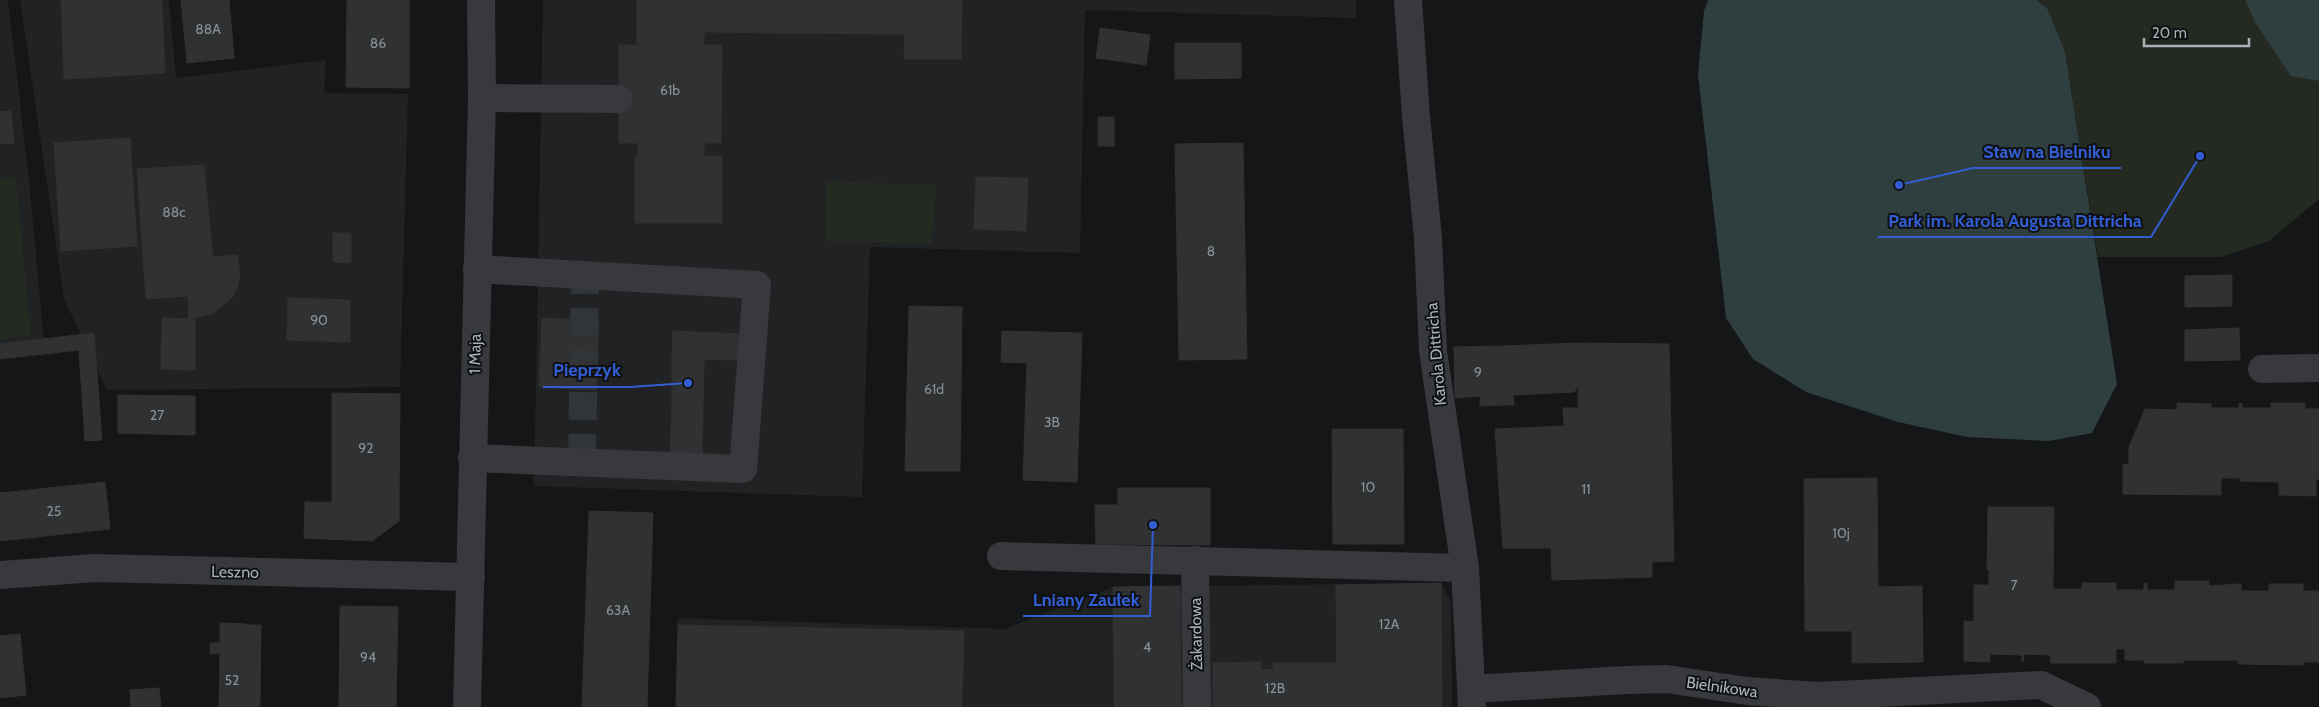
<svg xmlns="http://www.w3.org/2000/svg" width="2319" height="707" font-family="Cabin,sans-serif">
<rect width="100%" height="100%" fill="#151617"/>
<g fill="#212224">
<polygon points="0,0 8,0 29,180 44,342 0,346"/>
<polygon points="20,0 169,0 176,78 326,60 324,93 408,94 400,387 107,390 64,299"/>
<polygon points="543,0 1356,0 1356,18 1085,10 1080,253 870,247 862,497 534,486"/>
<polygon points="1441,583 1451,602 1452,707 676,707 678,618 1005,629 1113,587"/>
</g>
<g fill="#242a22">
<polygon points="2037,0 2319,0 2319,198 2317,201 2269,241 2221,257 2098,257 2065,51 2047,8"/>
<polygon points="16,177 31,336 0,339 0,179"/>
<polygon points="827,181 936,185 932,244 825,241"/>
</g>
<g fill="#2f3e3f">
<polygon points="1708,0 2037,0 2047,8 2065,51 2117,384 2092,433 2049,441 1967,437 1898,422 1806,392 1753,359 1726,318 1698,74 1704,11"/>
<polygon points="2245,0 2319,0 2319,81 2291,76 2255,22"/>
</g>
<g fill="#303133" stroke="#2f3133">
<polygon points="61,0 162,0 165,73 64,79"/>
<polygon points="181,0 229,0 234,58 187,63"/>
<polygon points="347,0 409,0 409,88 346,87"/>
<polygon points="637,0 718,0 719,32 704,32 704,45 637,44"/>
<polygon points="718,0 767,0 766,33 719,32"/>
<polygon points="767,0 906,0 905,34 766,33"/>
<polygon points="906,0 962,0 961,59 904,59"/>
<polygon points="1100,28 1150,35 1146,65 1096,58"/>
<polygon points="1175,43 1241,43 1241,78 1175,79"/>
<polygon points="619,45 722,45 721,143 704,143 704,156 722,156 722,223 635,223 635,156 638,156 638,143 619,143"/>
<polygon points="11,111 14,143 0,144 0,112"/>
<rect x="1098" y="117" width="16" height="29"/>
<polygon points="130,138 137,246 61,251 54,143"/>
<polygon points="1243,143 1247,359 1179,360 1175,144"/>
<polygon points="204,165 213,257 237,255 240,272 238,286 232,298 211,314 189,319 188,296 146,299 137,169"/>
<polygon points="976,177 1028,178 1026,231 974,229"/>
<polygon points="333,233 351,233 351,263 333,262"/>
<polygon points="2232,275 2232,306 2185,307 2185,276"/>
<polygon points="288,298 350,300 350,342 287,340"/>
<polygon points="909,306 962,307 960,471 905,471"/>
<polygon points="162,318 195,319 195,370 161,369"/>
<polygon points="542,318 599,321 596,390 539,387"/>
<polygon points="2239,328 2240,360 2185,361 2185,330"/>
<polygon points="673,331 741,334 740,360 672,359"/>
<polygon points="1002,331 1082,333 1077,482 1023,480 1027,363 1001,362"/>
<polygon points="94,333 102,440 85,441 79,350 0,359 0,344"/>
<polygon points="1579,343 1669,344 1674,561 1652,562 1652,577 1552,580 1551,548 1503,548 1495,429 1564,426 1563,408 1578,408"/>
<polygon points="1579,343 1578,387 1574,392 1513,395 1514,405 1503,405 1501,346"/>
<polygon points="1501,346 1503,405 1480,406 1480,396 1455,398 1454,347"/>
<polygon points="672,359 704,359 703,405 672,404"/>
<polygon points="332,393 400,394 399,503 332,502"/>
<polygon points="118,395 195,396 195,435 118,433"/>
<polygon points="2177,403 2211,404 2211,408 2239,408 2239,404 2241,403 2240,478 2221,478 2221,495 2123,494 2123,464 2129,465 2129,447 2145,409 2177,410"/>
<polygon points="2241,403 2243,408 2271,408 2271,403 2305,403 2305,409 2319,409 2319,479 2316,479 2316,496 2279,495 2279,482 2240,481"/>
<polygon points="672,404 703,405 702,458 670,458"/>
<polygon points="1332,429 1403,429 1404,544 1333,544"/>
<polygon points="1877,478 1878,587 1922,586 1923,662 1852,663 1852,631 1805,631 1804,479"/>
<polygon points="105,482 110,529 0,541 0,493"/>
<polygon points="1118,488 1210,488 1210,545 1096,544 1095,505 1118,505"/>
<polygon points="305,502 399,503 399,521 372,541 304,538"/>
<polygon points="1988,507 2054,507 2053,589 2082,589 2082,583 2116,583 2116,590 2144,590 2144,583 2147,583 2147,590 2175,590 2175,581 2209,581 2209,586 2239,584 2239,660 2184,660 2183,663 2144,663 2144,660 2125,660 2125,649 2116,649 2116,663 2051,663 2050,655 2024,654 2023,662 2022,662 2022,655 1990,654 1990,662 1964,661 1964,621 1974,622 1974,585 1989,585 1989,570 1987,570"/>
<polygon points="589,511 653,513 647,707 582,707"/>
<polygon points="1441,583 1442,707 1337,707 1336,585"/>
<polygon points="2239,584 2241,584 2241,591 2269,591 2269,584 2303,584 2303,591 2319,591 2319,662 2303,662 2303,665 2238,664"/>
<polygon points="1180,586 1181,707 1114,707 1113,587"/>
<polygon points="340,606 398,607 396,707 339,707"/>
<polygon points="220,623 246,624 244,707 219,707 220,653 210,654 210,643 220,643"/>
<polygon points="246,625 261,625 260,707 244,707"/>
<polygon points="678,625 964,631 962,707 676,707"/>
<polygon points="20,634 26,695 0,698 0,636"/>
<polygon points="1261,662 1261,670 1273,669 1273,663 1337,663 1337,707 1213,707 1213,663"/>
<polygon points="159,688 161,707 131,707 130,690"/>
</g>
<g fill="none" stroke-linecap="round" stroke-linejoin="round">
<polyline stroke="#323537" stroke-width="28" stroke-dasharray="28 14" stroke-linecap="butt" points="582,462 585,275"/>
<g stroke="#37393c" stroke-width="28">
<polyline points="1408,0 1416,116 1428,238 1433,351 1465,568 1472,707"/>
<polyline points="482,98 618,99"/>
<polyline points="2262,369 2319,368"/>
<polyline points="472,458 743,469 757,285 477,269"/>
<polyline points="1001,556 1465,568"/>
<polyline points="1195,560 1197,707"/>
<polyline points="0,575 95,568 471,577"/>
<polyline points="1472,689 1626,680 1667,679 1747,691 1817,696 2041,685 2087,707"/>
<polyline points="467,707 482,98 481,0"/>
</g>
</g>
<g text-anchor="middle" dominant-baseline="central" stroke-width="4" stroke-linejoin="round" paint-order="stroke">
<g font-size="14" fill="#8a9295">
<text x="208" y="29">88A</text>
<text x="378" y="43">86</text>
<text x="670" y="90">61b</text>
<text x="174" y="212">88c</text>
<text x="1211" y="251">8</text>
<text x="319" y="320">90</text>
<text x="1478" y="372">9</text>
<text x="934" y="389">61d</text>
<text x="157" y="415">27</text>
<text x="1052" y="422">3B</text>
<text x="366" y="448">92</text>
<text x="1368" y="487">10</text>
<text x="1586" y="489">11</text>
<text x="54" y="511">25</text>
<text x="1841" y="533">10j</text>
<text x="2014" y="585">7</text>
<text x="618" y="610">63A</text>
<text x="1389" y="624">12A</text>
<text x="1147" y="647">4</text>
<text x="368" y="657">94</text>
<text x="232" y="680">52</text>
<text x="1275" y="688">12B</text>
</g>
<g font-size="16" fill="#a8b2b6" stroke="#101112">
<text transform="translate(475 354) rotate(-89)">1 Maja</text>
<text transform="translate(1436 354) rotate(-95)">Karola Dittricha</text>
<text transform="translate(235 572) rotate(1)">Leszno</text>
<text transform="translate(1196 634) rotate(-91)">Żakardowa</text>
<text transform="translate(1722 687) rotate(8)">Bielnikowa</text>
</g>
</g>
<path fill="none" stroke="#325dd3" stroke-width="2" d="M1899 185L1973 168H2121M2200 156L2151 237H1878M688 383L630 387H543M1153 525L1150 616H1023"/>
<g fill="#325dd3" stroke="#101112" stroke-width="2">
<circle cx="1899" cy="185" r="5"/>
<circle cx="2200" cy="156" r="5"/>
<circle cx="688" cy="383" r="5"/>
<circle cx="1153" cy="525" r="5"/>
</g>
<g font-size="18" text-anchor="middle" font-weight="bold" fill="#325dd3" stroke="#101112" stroke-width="4" stroke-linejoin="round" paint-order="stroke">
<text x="2047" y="158">Staw na Bielniku</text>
<text x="2015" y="227">Park im. Karola Augusta Dittricha</text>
<text x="587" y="376">Pieprzyk</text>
<text x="1086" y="606">Lniany Zaułek</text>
</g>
<path d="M2144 38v8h105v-8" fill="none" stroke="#a8b2b6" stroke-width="2.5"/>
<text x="2152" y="38" font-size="15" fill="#a8b2b6" stroke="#101112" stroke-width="4" paint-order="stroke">20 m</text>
</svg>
